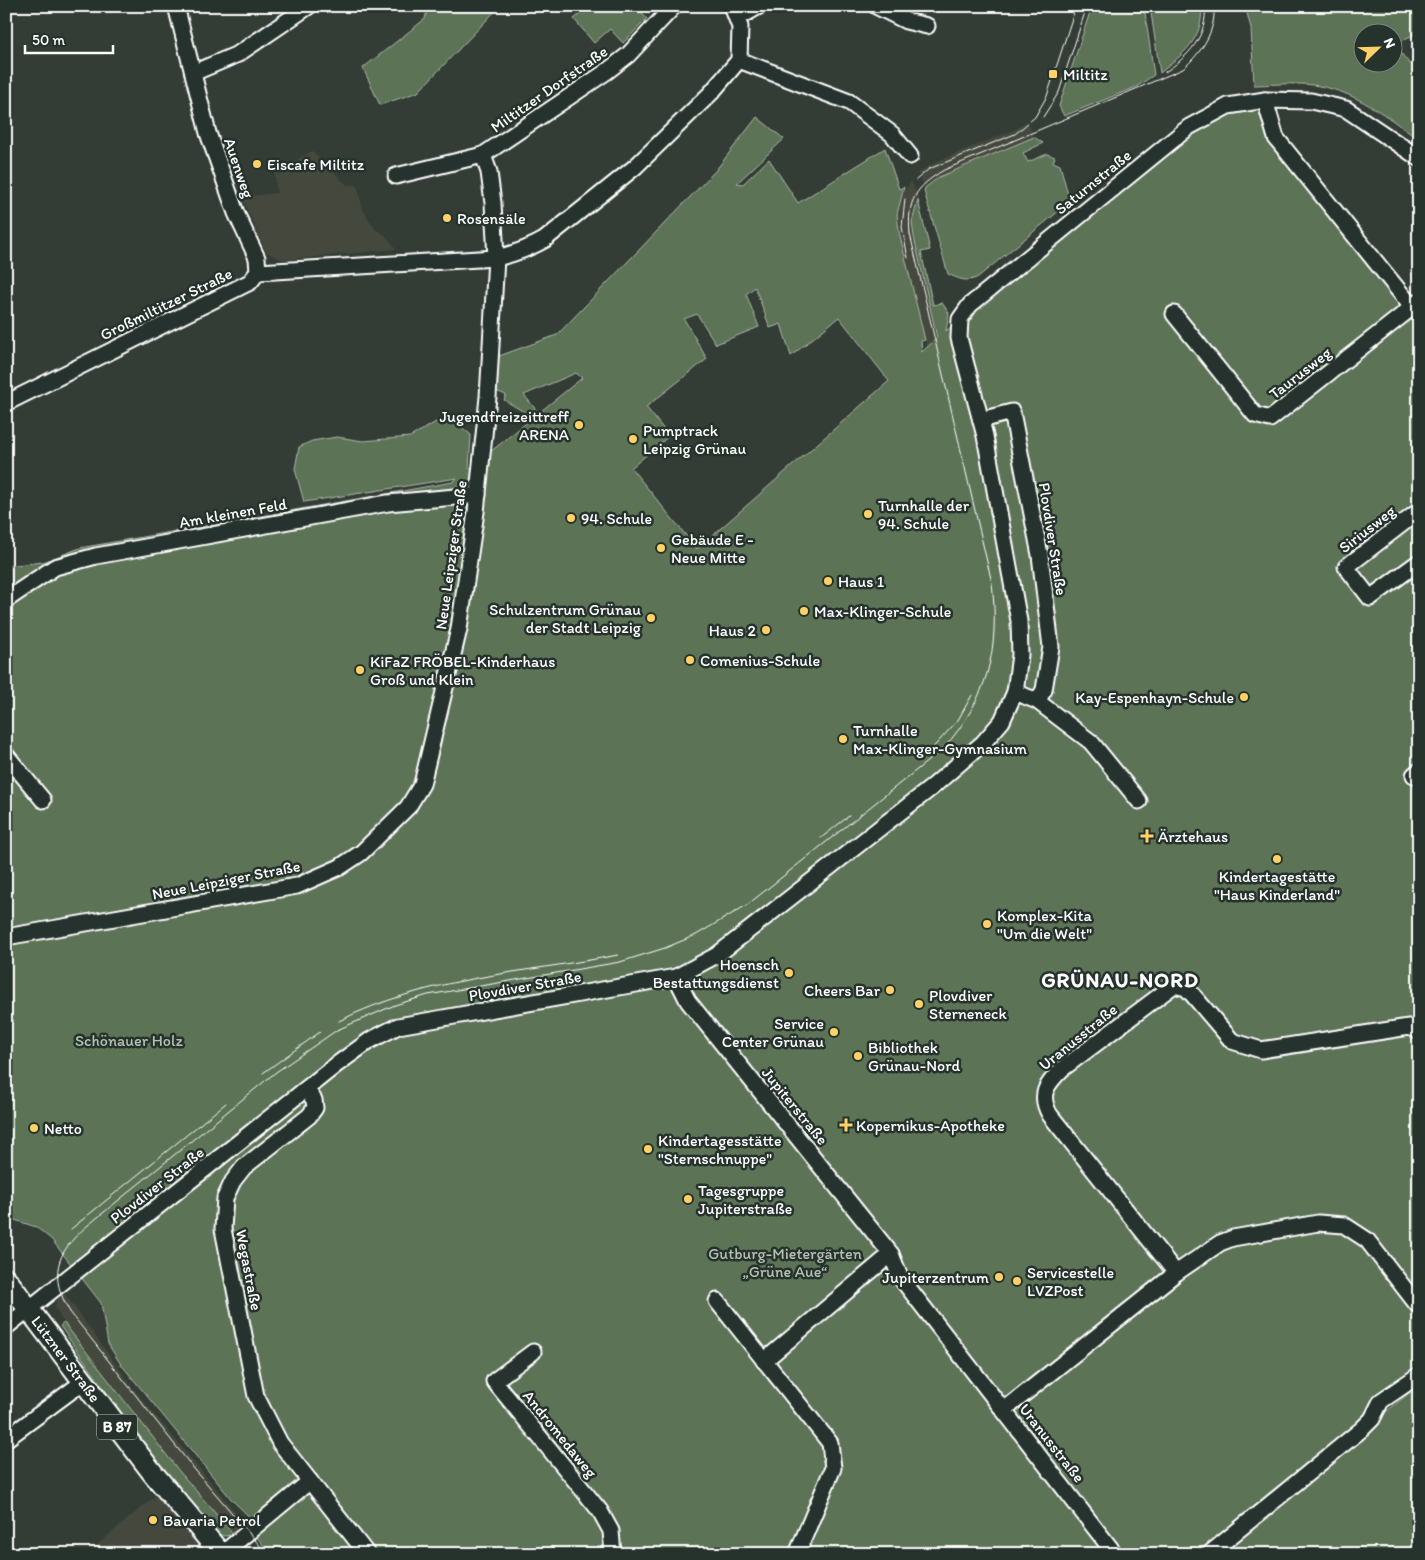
<svg xmlns="http://www.w3.org/2000/svg" width="1425" height="1560" font-family="Itim,sans-serif">
<rect width="100%" height="100%" fill="#343d35"/>
<filter id="ink" filterUnits="userSpaceOnUse"><feTurbulence type="fractalNoise" baseFrequency=".02" numOctaves="2"/><feDisplacementMap in="SourceGraphic" scale="10" xChannelSelector="R" yChannelSelector="G"/><feConvolveMatrix kernelMatrix="1 2 1 2 8 2 1 2 1" color-interpolation-filters="sRGB"/></filter>
<g filter="url(#ink)">
<g fill="#444a3e">
<polygon points="1027,121 1034,137 939,177 925,188 918,173 938,161 1016,129"/>
<polygon points="312,151 347,185 357,185 363,210 375,229 385,235 396,249 283,260 266,252 242,197 277,193 274,165 295,161"/>
<polygon points="911,181 919,198 914,237 939,348 927,347 899,232 897,214 900,198"/>
<polygon points="64,1293 136,1392 246,1525 234,1535 179,1471 64,1323 55,1308 56,1302"/>
<polygon points="158,1494 203,1547 196,1554 86,1554"/>
</g>
<g fill="#5b7357" stroke="#adb9ab" fill-rule="evenodd">
<polygon points="428,6 500,6 418,92 380,105 363,68 425,19"/>
<polygon points="573,6 637,6 647,19 623,43 610,29 594,43 574,19 580,14"/>
<polygon points="1092,6 1144,6 1154,75 1136,87 1064,116 1059,106"/>
<path d="M1150 6H1201C1205 38 1182 55 1160 73Z"/>
<path d="M1245 6H1419V32L1405 39 1396 47 1409 63 1419 69V140C1383 113 1347 85 1300 84 1285 83 1269 85 1254 85L1251 28ZM1362 32H1392V62H1362Z"/>
<path d="M1265 100 1276 138 1412 307 1419 302V1375L1372 1419 1208 1554H277L282 1550 278 1546 269 1552 255 1535 262 1529 232 1500 120 1363 108 1344 101 1303 52 1240 36 1227 6 1217V566L43 562 80 548 453 482 457 478 304 502 295 469 299 447 312 441 337 437 363 441 410 437 436 422 451 418 471 435 469 469 582 378 576 373 524 395 538 412 531 416 504 400 506 395 496 391 499 356 557 335 716 170 757 117 784 139 737 183 743 184 769 159 798 203 885 148 899 189 904 187 897 214 899 232 925 340 921 341 922 352 937 338 914 237 912 222 918 200 930 250 921 252 933 305 942 303 949 313 946 331 1189 127ZM755 287 770 328 781 324 791 356 839 317 889 381 697 549 631 468 669 436 646 407 707 359 684 319 697 314 716 344 759 327 746 294Z"/>
<path d="M1034 137 1043 143 1023 153 1028 162 1047 154 1055 157 1053 162 1060 165 1070 202 978 277C967 283 959 279 948 274L924 191 925 188 939 177Z"/>
<polygon points="64,1323 179,1471 234,1535 223,1536 216,1532 167,1478 60,1326"/>
<polygon points="1419,1385 1419,1554 1211,1554"/>
</g>
<g fill="none" stroke-linecap="round" stroke-linejoin="round">
<defs>
<g id="minor">
<polyline points="176,6 208,133 236,213 257,258 258,272"/>
<polyline points="876,6 906,21 927,26"/>
<polyline points="738,18 759,6"/>
<polyline points="739,60 849,102 892,134 910,156"/>
<polyline points="193,73 238,54 309,6"/>
<polyline points="1265,100 1276,138 1412,307"/>
<polyline points="396,176 483,155"/>
<polyline points="1174,314 1255,415 1270,419 1419,302"/>
<path d="M6 403 250 282 258 272 496 258C514 254 528 249 544 240L635 167 711 93 739 60 740 27 732 6"/>
<polyline points="981,420 1012,412 1040,555 1051,647 1044,690 1037,701"/>
<polyline points="1419,513 1415,514 1346,567 1370,598 1419,562"/>
<polyline points="6,600 55,567 96,556 388,503 478,495"/>
<polyline points="1015,692 1037,701 1091,742 1139,801"/>
<polyline points="6,755 43,800"/>
<polyline points="1414,775 1419,771"/>
<polyline points="6,937 297,886 340,867 361,853 408,807 422,784 459,629 476,512 488,397 496,258 493,203 489,172 483,155 606,72 628,55 674,6"/>
<polyline points="676,977 688,1001 891,1254 900,1277 1115,1554"/>
<polyline points="306,1089 314,1100 315,1108 309,1116 244,1167 233,1181 225,1198 223,1229 256,1396 280,1443 367,1554"/>
<path d="M1176 1273 1050 1115C1038 1094 1047 1084 1062 1069L1174 985 1186 988 1192 994 1232 1041 1261 1050 1409 1027 1419 1031"/>
<polyline points="717,1301 830,1443 833,1468 797,1554"/>
<polyline points="6,1327 336,1065 369,1041 398,1026 676,977 717,955 931,788 983,743 1002,721 1015,692 1020,655 1019,621 985,436 959,338 960,319 970,305 1189,127 1228,106 1265,100 1311,101 1346,109 1419,158"/>
<polyline points="533,1352 494,1381 600,1511 611,1531 613,1554"/>
<polyline points="764,1361 891,1254"/>
<polyline points="1004,1410 1176,1273 1220,1243 1233,1238 1318,1223 1344,1225 1367,1240 1419,1307"/>
<polyline points="6,1439 83,1382"/>
<polyline points="222,1554 310,1481"/>
<polyline points="1209,1554 1362,1429 1372,1419 1381,1401 1419,1375"/>
</g>
<polyline id="major" points="6,1279 152,1472 221,1554"/>
</defs>
<use href="#minor" stroke="#fff" stroke-width="19"/>
<use href="#major" stroke="#fff" stroke-width="24"/>
<use href="#minor" stroke="#26332d" stroke-width="15"/>
<use href="#major" stroke="#26332d" stroke-width="20"/>
<g stroke="#fff" stroke-width="1">
<path d="M1165 72C1188 57 1208 36 1205 6"/>
<polyline points="1043,117 1059,92 1087,6"/>
<polyline points="916,180 929,169 1015,134 1035,117 1047,96 1076,6"/>
<polyline points="905,199 902,227 908,258"/>
<polyline points="929,752 958,720 972,695"/>
<polyline points="821,838 849,816"/>
<path d="M339 1021C426 977 524 973 618 955"/>
<polyline points="263,1073 320,1032"/>
<polyline points="71,1229 226,1103"/>
<path d="M267 1554 190 1464 70 1312C48 1276 56 1252 87 1226L276 1072 337 1030 395 1005 428 995 620 962 665 948 696 935 747 905 943 749C988 698 1000 650 992 583L910 234C907 201 915 187 944 170L1183 69C1201 52 1216 33 1214 6"/>
</g>
</g>
</g>
<g fill="#ffd166" stroke="#26332d" stroke-width="2">
<rect x="1048" y="69" width="10" height="10" rx="2.5"/>
<circle cx="257" cy="164" r="5"/>
<circle cx="447" cy="218" r="5"/>
<circle cx="579" cy="425" r="5"/>
<circle cx="633" cy="439" r="5"/>
<circle cx="868" cy="514" r="5"/>
<circle cx="571" cy="518" r="5"/>
<circle cx="661" cy="548" r="5"/>
<circle cx="828" cy="581" r="5"/>
<circle cx="804" cy="611" r="5"/>
<circle cx="651" cy="618" r="5"/>
<circle cx="766" cy="630" r="5"/>
<circle cx="690" cy="660" r="5"/>
<circle cx="360" cy="670" r="5"/>
<circle cx="1244" cy="697" r="5"/>
<circle cx="843" cy="739" r="5"/>
<path d="M1144.5 828.5h5v5h5v5h-5v5h-5v-5h-5v-5h5z"/>
<circle cx="1277" cy="859" r="5"/>
<circle cx="987" cy="924" r="5"/>
<circle cx="789" cy="973" r="5"/>
<circle cx="890" cy="990" r="5"/>
<circle cx="919" cy="1004" r="5"/>
<circle cx="834" cy="1032" r="5"/>
<circle cx="858" cy="1056" r="5"/>
<path d="M843.5 1117.5h5v5h5v5h-5v5h-5v-5h-5v-5h5z"/>
<circle cx="34" cy="1128" r="5"/>
<circle cx="648" cy="1149" r="5"/>
<circle cx="688" cy="1199" r="5"/>
<circle cx="999" cy="1277" r="5"/>
<circle cx="1017" cy="1281" r="5"/>
<circle cx="153" cy="1520" r="5"/>
</g>
<g text-anchor="middle" dominant-baseline="central" stroke-width="5" stroke-linejoin="round" paint-order="stroke">
<rect fill="#26332d" stroke="#bec2c0" stroke-width="1" x="97" y="1414.5" width="40" height="25" rx="4"/>
<g font-size="15" font-weight="bold" fill="#fff">
<text x="117" y="1427">B 87</text>
</g>
<g font-size="16" fill="#fff" stroke="#26332d" text-anchor="start">
<text x="1063" y="74">Miltitz</text>
<text x="267" y="164">Eiscafe Miltitz</text>
<text x="457" y="218">Rosensäle</text>
<text x="569" y="416" text-anchor="end">Jugendfreizeittreff<tspan x="569" dy="18">ARENA</tspan></text>
<text x="643" y="430">Pumptrack<tspan x="643" dy="18">Leipzig Grünau</tspan></text>
<text x="878" y="505">Turnhalle der<tspan x="878" dy="18">94. Schule</tspan></text>
<text x="581" y="518">94. Schule</text>
<text x="671" y="539">Gebäude E -<tspan x="671" dy="18">Neue Mitte</tspan></text>
<text x="838" y="581">Haus 1</text>
<text x="641" y="609" text-anchor="end">Schulzentrum Grünau<tspan x="641" dy="18">der Stadt Leipzig</tspan></text>
<text x="814" y="611">Max-Klinger-Schule</text>
<text x="756" y="630" text-anchor="end">Haus 2</text>
<text x="700" y="660">Comenius-Schule</text>
<text x="370" y="661">KiFaZ FRÖBEL-Kinderhaus<tspan x="370" dy="18">Groß und Klein</tspan></text>
<text x="1234" y="697" text-anchor="end">Kay-Espenhayn-Schule</text>
<text x="853" y="730">Turnhalle<tspan x="853" dy="18">Max-Klinger-Gymnasium</tspan></text>
<text x="1158" y="836">Ärztehaus</text>
<text x="1277" y="876" text-anchor="middle">Kindertagestätte<tspan x="1277" dy="18">"Haus Kinderland"</tspan></text>
<text x="997" y="915">Komplex-Kita<tspan x="997" dy="18">"Um die Welt"</tspan></text>
<text x="779" y="964" text-anchor="end">Hoensch<tspan x="779" dy="18">Bestattungsdienst</tspan></text>
<text x="880" y="990" text-anchor="end">Cheers Bar</text>
<text x="929" y="995">Plovdiver<tspan x="929" dy="18">Sterneneck</tspan></text>
<text x="824" y="1023" text-anchor="end">Service<tspan x="824" dy="18">Center Grünau</tspan></text>
<text x="868" y="1047">Bibliothek<tspan x="868" dy="18">Grünau-Nord</tspan></text>
<text x="856" y="1125">Kopernikus-Apotheke</text>
<text x="44" y="1128">Netto</text>
<text x="658" y="1140">Kindertagesstätte<tspan x="658" dy="18">"Sternschnuppe"</tspan></text>
<text x="698" y="1190">Tagesgruppe<tspan x="698" dy="18">Jupiterstraße</tspan></text>
<text x="1027" y="1272">Servicestelle<tspan x="1027" dy="18">LVZPost</tspan></text>
<text x="989" y="1277" text-anchor="end">Jupiterzentrum</text>
<text x="163" y="1520">Bavaria Petrol</text>
</g>
<g font-size="16" fill="#fff" stroke="#26332d">
<text transform="translate(549 89) rotate(-35)">Miltitzer Dorfstraße</text>
<text transform="translate(239 168) rotate(71)">Auenweg</text>
<text transform="translate(1093 182) rotate(-39)">Saturnstraße</text>
<text transform="translate(166 304) rotate(-26)">Großmiltitzer Straße</text>
<text transform="translate(1300 373) rotate(-38)">Taurusweg</text>
<text transform="translate(233 513) rotate(-10)">Am kleinen Feld</text>
<text transform="translate(1367 529) rotate(-38)">Siriusweg</text>
<text transform="translate(1053 539) rotate(81)">Plovdiver Straße</text>
<text transform="translate(451 555) rotate(-82)">Neue Leipziger Straße</text>
<text transform="translate(226 880) rotate(-11)">Neue Leipziger Straße</text>
<text transform="translate(525 986) rotate(-10)">Plovdiver Straße</text>
<text transform="translate(1078 1037) rotate(-39)">Uranusstraße</text>
<text transform="translate(795 1106) rotate(51)">Jupiterstraße</text>
<text transform="translate(157 1185) rotate(-38)">Plovdiver Straße</text>
<text transform="translate(249 1270) rotate(79)">Wegastraße</text>
<text transform="translate(66 1359) rotate(53)">Lützner Straße</text>
<text transform="translate(560 1434) rotate(51)">Andromedaweg</text>
<text transform="translate(1052 1443) rotate(52)">Uranusstraße</text>
</g>
<g font-size="16" fill="#b5c0b3" stroke="#26332d">
<text x="129" y="1040">Schönauer Holz</text>
<text x="785" y="1253">Gutburg-Mietergärten<tspan x="785" dy="18">„Grüne Aue“</tspan></text>
</g>
<g font-size="21" font-weight="bold" letter-spacing="1" fill="#fff" stroke="#26332d">
<text x="1120" y="979">GRÜNAU-NORD</text>
</g>
</g>
<rect width="1425" height="1560" fill="none" stroke="#26332d" stroke-width="25"/>
<rect x="12" y="12" width="1400" height="1535" fill="none" stroke="#fff" stroke-width="2" filter="url(#ink)"/>
<g transform="translate(1378 48) rotate(67)"><circle r="24" fill="#26332d" stroke="#7d8581"/>
<path d="M0-4L9 19L0 12L-9 19Z" fill="#ffd166"/>
<text y="-8" font-size="14" font-weight="bold" text-anchor="middle" fill="#ffffff">N</text>
</g>
<path d="M25 45v8h88v-8" fill="none" stroke="#ffffff" stroke-width="2.5"/>
<text x="32" y="45" font-size="15" fill="#ffffff" stroke="#26332d" stroke-width="4" paint-order="stroke">50 m</text>
</svg>
